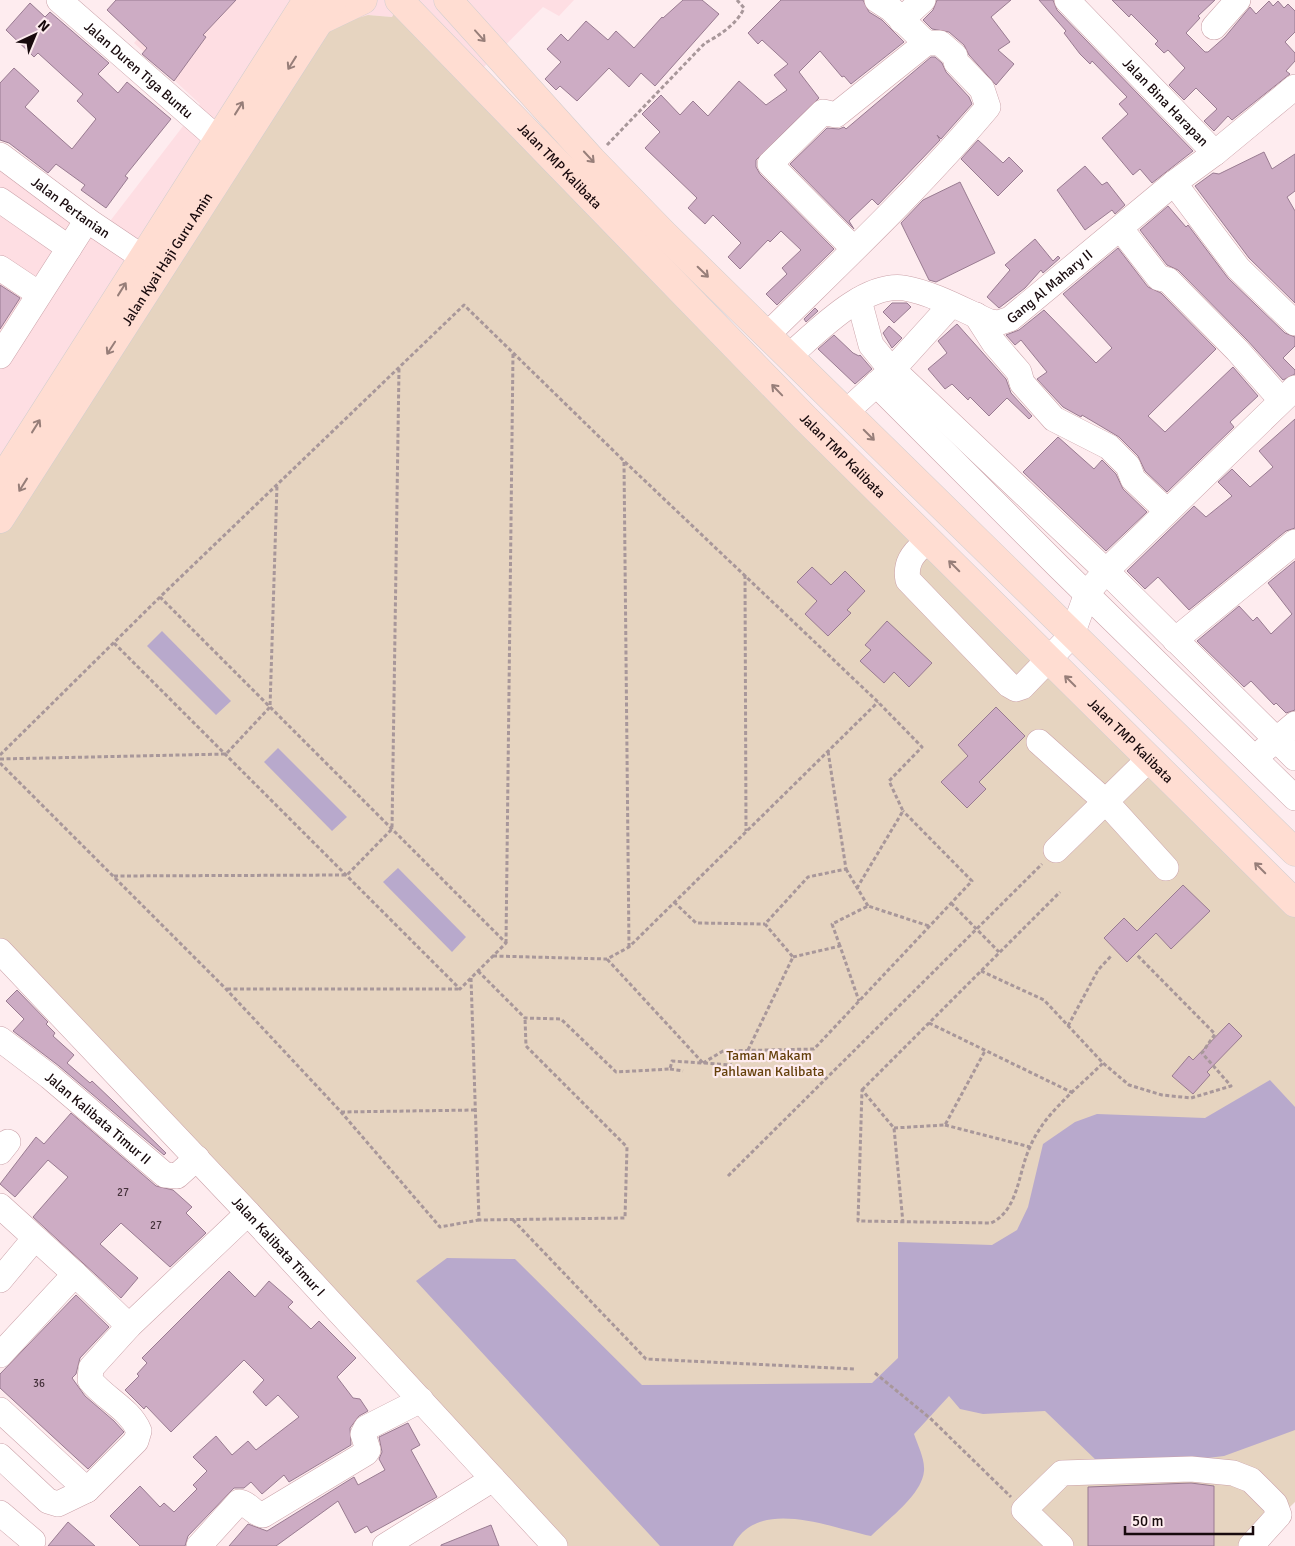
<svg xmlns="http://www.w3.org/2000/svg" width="1295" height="1546" font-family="Signika,sans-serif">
<rect width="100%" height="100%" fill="#feecef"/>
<polygon fill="#fedee3" points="171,0 574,0 559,16 543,7 474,77 401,2 392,17 368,15 0,519 0,155 104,229 200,104 134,43"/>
<polygon fill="#e6d4c0" points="401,1 1295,902 1295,1502 1250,1546 557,1546 0,951 0,519 317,22 344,22 368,15 392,17"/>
<g fill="#b8a9cc">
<polygon points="162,631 231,701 216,715 147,646"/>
<polygon points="278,748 347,817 332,831 264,762"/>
<polygon points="398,868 466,937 452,952 383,882"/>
<path d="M1270 1080 1295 1107V1430L1224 1456 1133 1467 1097 1461 1045 1411 983 1414 960 1409 949 1396 914 1434C918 1446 925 1459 924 1471 922 1495 887 1520 871 1536 831 1528 757 1496 733 1546H660L416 1281 447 1258 515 1259 642 1385 872 1383 898 1358V1242L992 1245 1017 1230 1028 1207 1043 1144 1075 1122 1097 1114 1205 1118Z"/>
</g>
<g fill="#cdacc4" stroke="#997b91">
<polygon points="116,0 236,0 203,35 206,37 174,81 142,54 147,48 107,10"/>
<polygon points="683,0 702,0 719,14 655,86 641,73 629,87 609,68 577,101 560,86 556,90 545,79 561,62 547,49 561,34 568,41 586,21 608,40 616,31 634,48 662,17 663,18"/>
<polygon points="781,0 863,0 869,12 882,20 904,42 851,84 844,76 842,77 820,51 799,72 819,98 756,160 756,167 760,174 834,249 777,305 766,294 787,274 782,268 801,250 781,231 770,242 768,240 740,269 728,257 741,243 713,215 705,224 688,208 697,198 645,148 660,132 642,114 661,95 680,115 693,101 708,116 739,81 766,105 787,90 774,75 788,64 762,40 758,44 748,33"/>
<polygon points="937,0 1011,0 991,17 1010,42 998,50 1014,64 996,85 969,55 964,45 949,32 932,29 923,20 933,10"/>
<polygon points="1039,0 1053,0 1057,10 1193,151 1152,183 1140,169 1133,175 1102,138 1128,114 1119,104 1127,97 1092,61 1090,64 1080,54 1064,33 1066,31"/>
<polygon points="1112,0 1215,0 1198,16 1200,18 1186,33 1205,52 1208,52 1225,37 1250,7 1256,14 1269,1 1273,6 1278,1 1284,8 1288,4 1295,11 1295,32 1285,42 1295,53 1295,61 1286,71 1290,74 1232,120 1228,116 1214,131 1204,121 1217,109 1196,88 1184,100 1169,85 1185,68 1168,50 1164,53 1155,44 1158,41 1131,14 1129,17"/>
<polygon points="30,3 45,17 50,12 109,63 98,74 118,93 127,82 171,119 125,176 128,178 106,208 81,190 85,185 56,164 48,173 9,143 0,140 0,83 14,68 39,91 25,107 72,149 96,119 77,101 83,94 38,53 34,57 6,30"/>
<polygon points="931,57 935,57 942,63 946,72 969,97 972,104 941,139 937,135 940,140 878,205 872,199 849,221 854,229 790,164 827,128 839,129 844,127 846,129"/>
<polygon points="978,140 1003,163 1009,157 1023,171 998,196 961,159"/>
<polygon points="1264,152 1272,169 1295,154 1295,191 1287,197 1295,211 1295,303 1249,258 1195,186 1213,173 1219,174"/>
<polygon points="1085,166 1102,185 1107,182 1125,205 1115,214 1112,210 1085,230 1057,190"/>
<polygon points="960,182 995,253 936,282 929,280 901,223 923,200"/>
<polygon points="1168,206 1186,227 1188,225 1228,278 1285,333 1295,337 1295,346 1283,358 1295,370 1295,374 1283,380 1247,340 1178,270 1167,265 1140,230"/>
<polygon points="1035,239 1053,261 1058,256 1060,258 1043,273 1041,270 1025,288 999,308 987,297 1010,270 1005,265"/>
<polygon points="1118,248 1148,287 1161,293 1216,349 1148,416 1165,432 1233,367 1258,396 1230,422 1234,427 1167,492 1145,471 1138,456 1119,437 1082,415 1081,417 1063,407 1037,379 1047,372 1021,340 1015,345 1006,335 1019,330 1044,310 1096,363 1112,348 1063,294"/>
<polygon points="0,285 20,298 0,329"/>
<polygon points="892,303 907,303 911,307 894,323 883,312"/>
<polygon points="815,308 818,311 806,322 804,319"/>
<polygon points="957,324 1006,379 1011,393 1032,416 1029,419 1007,398 989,416 970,397 968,400 952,384 945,389 928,369 947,353 938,341"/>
<polygon points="889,326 902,338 892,348 883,333"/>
<polygon points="834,335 853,353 859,356 860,355 872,369 855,384 818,349"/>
<polygon points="1295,419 1295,528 1286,531 1189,610 1158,577 1145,589 1127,571 1194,506 1206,517 1232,496 1218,482 1232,469 1250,487 1273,467 1259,451"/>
<polygon points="1058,437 1094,469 1102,460 1116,474 1123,489 1147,512 1106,551 1023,472"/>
<polygon points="1295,561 1295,710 1286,713 1276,703 1274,705 1251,681 1244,687 1197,641 1239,606 1253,621 1257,617 1271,634 1292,614 1268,583"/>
<polygon points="812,567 831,585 845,571 865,591 847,610 851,613 828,636 805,614 817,601 797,582"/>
<polygon points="887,621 932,663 909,687 894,672 884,683 860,661 871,650 865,645"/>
<polygon points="996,707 1025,736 979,782 986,789 967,808 941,782 968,756 958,745"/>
<polygon points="1183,885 1210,911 1171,949 1156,933 1127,962 1104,938 1124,918 1137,931"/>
<polygon points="17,990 48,1022 46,1024 55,1033 53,1036 74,1055 67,1063 90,1083 92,1081 113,1101 166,1153 164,1155 59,1066 13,1031 24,1019 6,1001"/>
<polygon points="1229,1023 1242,1036 1207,1072 1210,1075 1193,1094 1172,1076 1189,1056 1193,1060"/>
<polygon points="71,1113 156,1186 173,1190 192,1207 186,1213 206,1233 170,1267 121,1223 100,1244 138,1278 121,1298 33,1217 68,1177 48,1160 15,1197 0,1184 36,1137 44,1144"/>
<polygon points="229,1271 255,1297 269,1281 293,1302 288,1307 311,1329 319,1321 356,1358 337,1377 353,1398 360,1399 368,1411 359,1416 350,1428 351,1445 289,1482 284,1475 262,1494 251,1482 244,1488 234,1488 188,1536 185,1546 140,1546 110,1516 140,1486 160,1507 164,1503 174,1512 197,1489 193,1485 207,1471 193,1457 216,1436 232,1455 248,1441 256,1450 299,1417 278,1395 266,1406 253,1392 264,1380 244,1360 171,1432 146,1406 144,1409 125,1390 139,1376 137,1374 147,1363 142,1358"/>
<polygon points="76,1295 109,1327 80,1358 76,1374 72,1378 85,1396 114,1421 124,1432 88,1469 0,1388 0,1374"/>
<polygon points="408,1423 420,1445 411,1450 437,1497 371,1533 367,1526 355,1533 338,1501 276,1546 229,1546 248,1524 267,1531 354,1477 358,1485 385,1470 379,1459 382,1452 379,1437"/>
<polygon points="1191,1483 1214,1486 1214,1546 1088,1546 1088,1487"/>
<polygon points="68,1522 95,1546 48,1546"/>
<polygon points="491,1525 499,1546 441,1546 441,1545"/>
</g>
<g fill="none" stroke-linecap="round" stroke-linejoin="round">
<defs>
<g id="minor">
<path id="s1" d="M59 0 219 140"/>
<polyline points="877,0 891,9 926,43"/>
<path id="s2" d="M1067 0 1215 153"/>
<polyline points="901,20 923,0"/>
<polyline points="1214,27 1238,0"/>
<path id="s3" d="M0 155 87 220 142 257"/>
<polyline points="1174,183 1238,268 1295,323"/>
<polyline points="0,200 69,248"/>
<polyline points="1120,228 1159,278 1168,280 1237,350 1281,400"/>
<polyline points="0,268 39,294"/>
<polyline points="859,300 871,345 884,361 1106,571 1295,758"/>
<polyline points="976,315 994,343 1019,372 1022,383 1054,419 1109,447 1128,466 1133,479 1167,511"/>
<path d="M767 335C842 261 920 188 988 107L982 89 956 62 955 56 940 43H926L836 115 823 112 770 164 854 249"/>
<polyline points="0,356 87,220"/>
<path id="s4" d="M789 356C817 332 864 282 904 288 933 293 963 310 990 322L998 323 1010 319 1174 183 1215 153 1295 87"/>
<polyline points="876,384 1059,567 1295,798"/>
<polyline points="846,412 893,369 951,305"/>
<path d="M924 544C912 554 905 564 908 580L1009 685 1016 689 1022 687 1072 635 1087 593 1106 571 1295 388"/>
<polyline points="1175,640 1295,542"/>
<polyline points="1039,742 1106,802 1166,868"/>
<polyline points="1264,750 1295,724"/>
<polyline points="1056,850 1149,759"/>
<path id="s5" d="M0 951 248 1213 555 1546"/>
<path id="s6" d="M0 1039 50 1077 165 1175 177 1176 197 1158"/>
<polyline points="0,1152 8,1142"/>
<polyline points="0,1206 75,1274"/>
<polyline points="0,1280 35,1238"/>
<polyline points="0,1355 75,1274 129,1326"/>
<path d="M0 1410 87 1490 136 1441 139 1431C130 1409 105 1399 90 1380L91 1368 129 1326 248 1213"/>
<polyline points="0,1456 48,1501 58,1504 87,1490"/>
<polyline points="0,1513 33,1541"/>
<path d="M199 1546 239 1502C249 1503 253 1514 263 1515L366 1453 368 1450 363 1434 366 1428 421 1400"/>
<polyline points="385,1546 493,1479"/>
<polyline points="1061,1546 1024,1510 1062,1473 1191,1469 1233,1473 1251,1480 1275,1504 1279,1515 1251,1546"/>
</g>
<g id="major">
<path id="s7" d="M399 0 805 418 1295 903"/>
<polyline points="448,0 592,160 664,234 1295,852"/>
<polyline points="317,22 363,0"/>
<polyline points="0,482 307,0"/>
<path id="s8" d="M0 519 333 0"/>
</g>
</defs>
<use href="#minor" stroke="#cba2a9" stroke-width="26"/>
<use href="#major" stroke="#d1cecf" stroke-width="29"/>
<g stroke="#a8979a" stroke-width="3" stroke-dasharray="4 2.5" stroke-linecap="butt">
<path d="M607 145 705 43C719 36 738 23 744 8L737 0"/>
<polyline points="624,462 629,947"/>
<polyline points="745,575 746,831"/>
<polyline points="114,643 460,989 506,943 160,597"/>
<polyline points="0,755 160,597 464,305 624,461 878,702 922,747 889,781 903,811 857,888"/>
<polyline points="0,759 226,754 270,707 277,485"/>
<polyline points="0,763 226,989 341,1112 440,1227 479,1220"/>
<polyline points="846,869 868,906"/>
<polyline points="114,876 347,875 392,829 399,368"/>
<polyline points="674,902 696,923 765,924"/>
<polyline points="951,903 999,952"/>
<polyline points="506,943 513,353"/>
<polyline points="840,946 832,924 868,906 929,926"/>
<polyline points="493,956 607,959 629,947 878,702"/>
<polyline points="793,957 840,946 859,1001"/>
<polyline points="478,971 525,1018 561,1019 616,1072 670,1069 672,1061 703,1063 607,959"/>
<polyline points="981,971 1044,1000 1103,1063 1129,1085 1162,1095 1191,1098 1231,1086 1202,1053 1215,1034 1137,955"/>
<polyline points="471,978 479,1220 625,1218 627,1147 526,1046 525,1018"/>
<polyline points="227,989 460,989"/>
<polyline points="929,1023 1073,1093"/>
<polyline points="1068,1026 1098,970 1111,956"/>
<polyline points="748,1050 793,957 765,924 808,877 846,869 828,751"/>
<polyline points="703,1063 723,1051 814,1049 972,881 903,811"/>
<polyline points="704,1063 732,1065"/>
<polyline points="670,1069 683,1071"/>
<polyline points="862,1090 1060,892"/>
<polyline points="341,1112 475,1110"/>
<polyline points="945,1125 1030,1147"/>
<polyline points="894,1128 945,1125 985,1051"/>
<polyline points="728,1176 1042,864"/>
<polyline points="513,1220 646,1359 855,1369"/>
<path d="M903 1223 894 1128 862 1090 858 1221 991 1223C1019 1210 1018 1172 1030 1147 1044 1113 1078 1088 1103 1063"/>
<polyline points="875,1373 931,1419 1011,1497"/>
</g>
<use href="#minor" stroke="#fff" stroke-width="25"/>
<use href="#major" stroke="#ffddd2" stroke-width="28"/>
</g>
<defs><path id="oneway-shaft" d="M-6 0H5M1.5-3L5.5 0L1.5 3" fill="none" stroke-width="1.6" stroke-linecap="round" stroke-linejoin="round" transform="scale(1.25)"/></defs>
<g stroke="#977e79">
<use href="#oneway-shaft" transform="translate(480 36) rotate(48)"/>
<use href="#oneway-shaft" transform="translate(292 63) rotate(122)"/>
<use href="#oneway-shaft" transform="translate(239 108) rotate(-58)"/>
<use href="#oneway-shaft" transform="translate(589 157) rotate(47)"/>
<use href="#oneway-shaft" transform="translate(703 272) rotate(44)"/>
<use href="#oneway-shaft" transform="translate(122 289) rotate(-58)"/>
<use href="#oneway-shaft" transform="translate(111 348) rotate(123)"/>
<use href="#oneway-shaft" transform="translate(777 390) rotate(-134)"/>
<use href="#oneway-shaft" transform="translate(36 426) rotate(-58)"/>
<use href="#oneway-shaft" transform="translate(869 435) rotate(45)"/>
<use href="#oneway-shaft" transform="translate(23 485) rotate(122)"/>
<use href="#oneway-shaft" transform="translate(954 566) rotate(-135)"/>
<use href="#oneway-shaft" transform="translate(1070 681) rotate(-135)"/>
<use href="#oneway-shaft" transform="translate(1260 868) rotate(-135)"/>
</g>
<g text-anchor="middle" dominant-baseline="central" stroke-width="4.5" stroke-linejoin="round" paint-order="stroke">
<g font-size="11" fill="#45323b">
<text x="123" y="1192">27</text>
<text x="156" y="1225">27</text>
<text x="39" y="1383">36</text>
</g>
<g font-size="14" fill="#180a0d" stroke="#feecef">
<text stroke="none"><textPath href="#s1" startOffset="106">Jalan Duren Tiga Buntu</textPath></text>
<text stroke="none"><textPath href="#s2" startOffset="142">Jalan Bina Harapan</textPath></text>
<text stroke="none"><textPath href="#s7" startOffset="231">Jalan TMP Kalibata</textPath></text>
<text stroke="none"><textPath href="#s3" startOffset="88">Jalan Pertanian</textPath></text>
<text stroke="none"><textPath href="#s8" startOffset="309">Jalan Kyai Haji Guru Amin</textPath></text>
<text stroke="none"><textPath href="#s4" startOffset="302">Gang Al Mahary II</textPath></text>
<text stroke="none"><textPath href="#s7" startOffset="636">Jalan TMP Kalibata</textPath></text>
<text stroke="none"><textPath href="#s7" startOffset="1041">Jalan TMP Kalibata</textPath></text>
<text stroke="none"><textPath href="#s6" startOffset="126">Jalan Kalibata Timur II</textPath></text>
<text stroke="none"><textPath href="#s5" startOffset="406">Jalan Kalibata Timur I</textPath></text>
</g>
<g font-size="14" fill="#65400b" stroke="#feecef">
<text x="769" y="1055">Taman Makam<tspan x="769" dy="16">Pahlawan Kalibata</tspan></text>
</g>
</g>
<g transform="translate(35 35) rotate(44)" stroke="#feecef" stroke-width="4" paint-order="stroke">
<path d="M0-4L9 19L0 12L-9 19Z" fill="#180a0d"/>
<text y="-8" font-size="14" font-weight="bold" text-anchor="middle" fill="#180a0d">N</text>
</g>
<path d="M1125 1526v8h128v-8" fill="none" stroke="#180a0d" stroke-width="2.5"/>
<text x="1132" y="1526" font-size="15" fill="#180a0d" stroke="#feecef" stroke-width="4" paint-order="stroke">50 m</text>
</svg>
